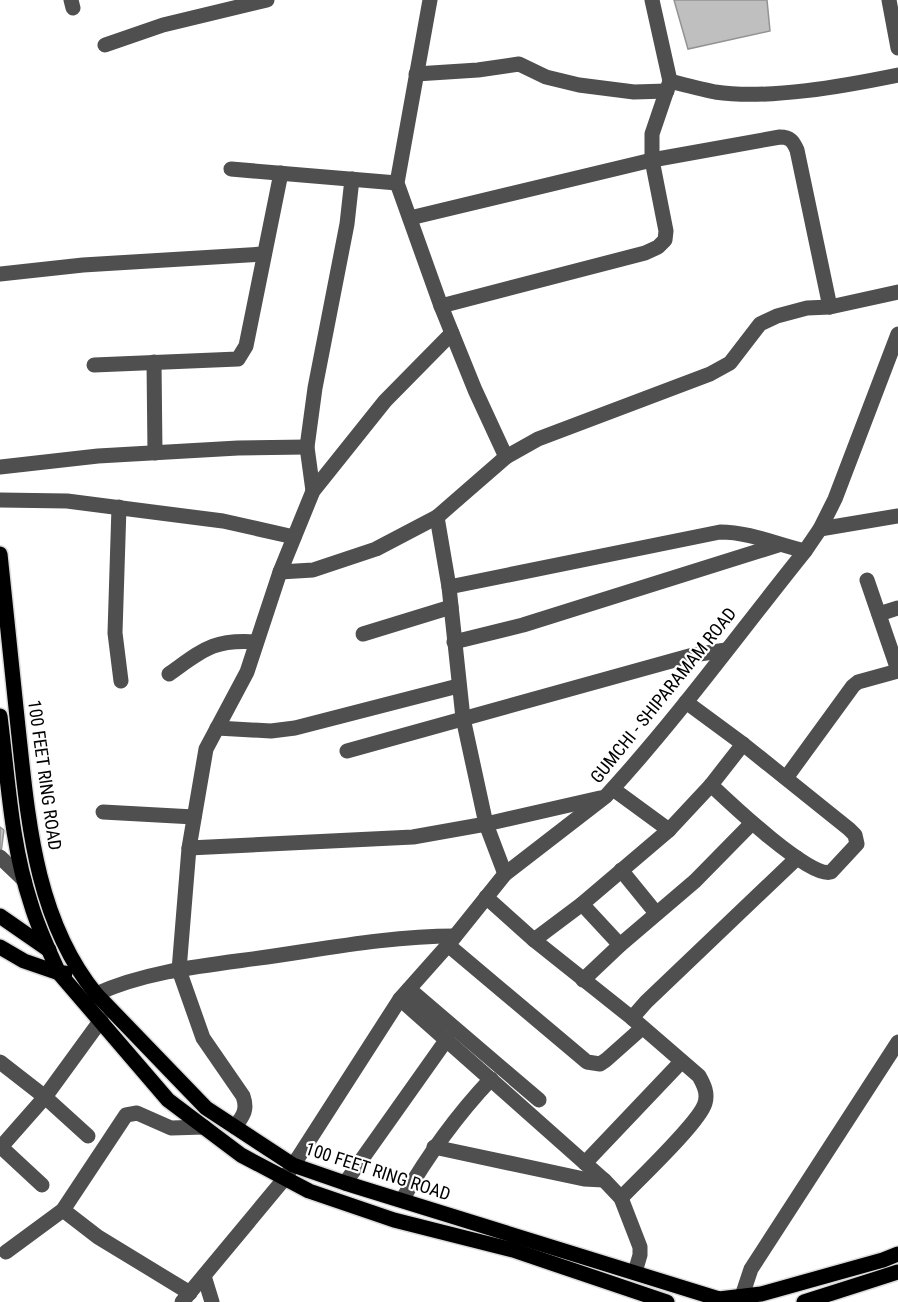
<svg xmlns="http://www.w3.org/2000/svg" width="898" height="1302" font-family="'Roboto Condensed',sans-serif">
<rect width="100%" height="100%" fill="#fff"/>
<g fill="#bfbfbf" stroke="#939393" stroke-width="1.5">
<polygon points="674,0 767,0 770,31 688,49"/>
<polygon points="0,827 4,830 1,853 0,852"/>
</g>
<g fill="none" stroke-linecap="round" stroke-linejoin="round">
<defs>
<g id="major">
<path d="M0 554C6 612 12 669 18 727 28 819 35 919 96 994L206 1108 293 1165 345 1183 719 1299 761 1294 883 1260 898 1254"/>
<path d="M0 716C8 779 11 844 31 904 38 928 49 951 59 973L168 1100 241 1155 309 1191 394 1220 513 1250 667 1302"/>
<polyline points="0,916 49,950"/>
<polyline points="0,947 24,961 59,973 65,973"/>
<polyline points="804,1302 898,1272"/>
</g>
</defs>
<use href="#major" stroke="#dbdbdb" stroke-width="18"/>
<g stroke="#4f4f4f" stroke-width="15">
<polyline points="71,0 73,8"/>
<polyline points="430,0 397,183 441,306 475,390 506,457"/>
<polyline points="889,0 898,48"/>
<polyline points="105,45 163,25 267,0"/>
<polyline points="416,74 478,70 519,64 546,77 579,85 634,92 667,91"/>
<path d="M670 81C685 85 700 89 715 92 769 100 844 86 898 75"/>
<polyline points="231,169 397,183"/>
<path d="M410 218 652 160 780 137C790 137 793 141 797 150L830 307"/>
<polyline points="0,274 83,265 263,254"/>
<polyline points="441,306 645,253 658,247 665,240 666,231 652,160 652,134 670,81 652,0"/>
<polyline points="154,362 155,453"/>
<polyline points="94,365 238,359 246,346 281,173"/>
<polyline points="0,467 98,456 238,448 307,447"/>
<polyline points="313,491 307,447 315,388 347,224 352,179"/>
<polyline points="0,500 67,501 223,521 294,537"/>
<polyline points="119,507 115,633 121,681"/>
<polyline points="437,517 449,587 463,718 486,824 505,874"/>
<polyline points="820,529 898,516"/>
<polyline points="280,572 313,570 376,549 437,517 506,457 538,439 710,374 730,363 760,324 777,316 807,308 830,307 898,292"/>
<polyline points="867,580 898,670"/>
<path d="M449 587 720 532C749 532 776 544 805 551"/>
<polyline points="879,614 898,608"/>
<polyline points="363,634 451,607"/>
<polyline points="454,642 523,625 778,545"/>
<path d="M169 674C203 650 213 639 256 642"/>
<path d="M686 702 743 744 849 829 855 835 857 844 831 872C810 879 729 802 711 785"/>
<polyline points="217,728 271,731 295,728 458,686"/>
<polyline points="347,751 693,655 726,650"/>
<polyline points="786,778 853,686 858,682 898,671"/>
<polyline points="613,789 669,830"/>
<polyline points="103,812 194,817"/>
<polyline points="189,848 413,837 486,824 600,798"/>
<polyline points="0,857 24,880"/>
<polyline points="621,870 656,913"/>
<path d="M486 897 534 940 632 1018 699 1076C704 1085 708 1093 705 1103 700 1122 638 1180 621 1198"/>
<polyline points="582,904 620,945"/>
<polyline points="534,940 582,904 669,830 711,785 743,744"/>
<polyline points="448,945 587,1062 600,1064 606,1060 642,1028"/>
<polyline points="583,980 620,945 695,881 752,823"/>
<polyline points="409,989 539,1100"/>
<path d="M96 994C149 970 210 965 267 957 329 948 391 936 455 936"/>
<polyline points="400,999 604,1180 621,1198 640,1247 640,1255 635,1272"/>
<polyline points="632,1018 646,1002 797,858"/>
<polyline points="0,1062 45,1097 88,1136"/>
<path d="M235 1127C243 1116 248 1110 243 1096L203 1038 179 970 189 848 206 749 247 672 280 572 313 491 385 401 452 333"/>
<polyline points="1,1147 42,1185"/>
<polyline points="434,1147 584,1179 604,1180"/>
<polyline points="0,1148 45,1097 101,1020"/>
<polyline points="585,1163 681,1062"/>
<polyline points="345,1183 447,1039"/>
<path d="M402 1200C428 1155 456 1116 491 1079"/>
<polyline points="63,1210 98,1237 190,1293"/>
<polyline points="6,1252 63,1210 126,1115 137,1113 171,1128 204,1127"/>
<polyline points="204,1276 212,1302"/>
<polyline points="742,1296 751,1269 898,1042"/>
<path d="M182 1302 285 1178 400 999 448 945 505 874 606 796C677 719 739 633 805 551L820 529 835 499 898 334"/>
</g>
<use href="#major" stroke="#000" stroke-width="15"/>
</g>
<g text-anchor="middle" dominant-baseline="central" stroke-width="4.5" stroke-linejoin="round" paint-order="stroke">
<g font-size="18" fill="#000" stroke="#fff">
<text transform="translate(663 695) rotate(-51)">GUMCHI - SHIPARAMAM ROAD</text>
<text transform="translate(45 775) rotate(82)">100 FEET RING ROAD</text>
<text transform="translate(378 1171) rotate(18)">100 FEET RING ROAD</text>
</g>
</g>
</svg>
